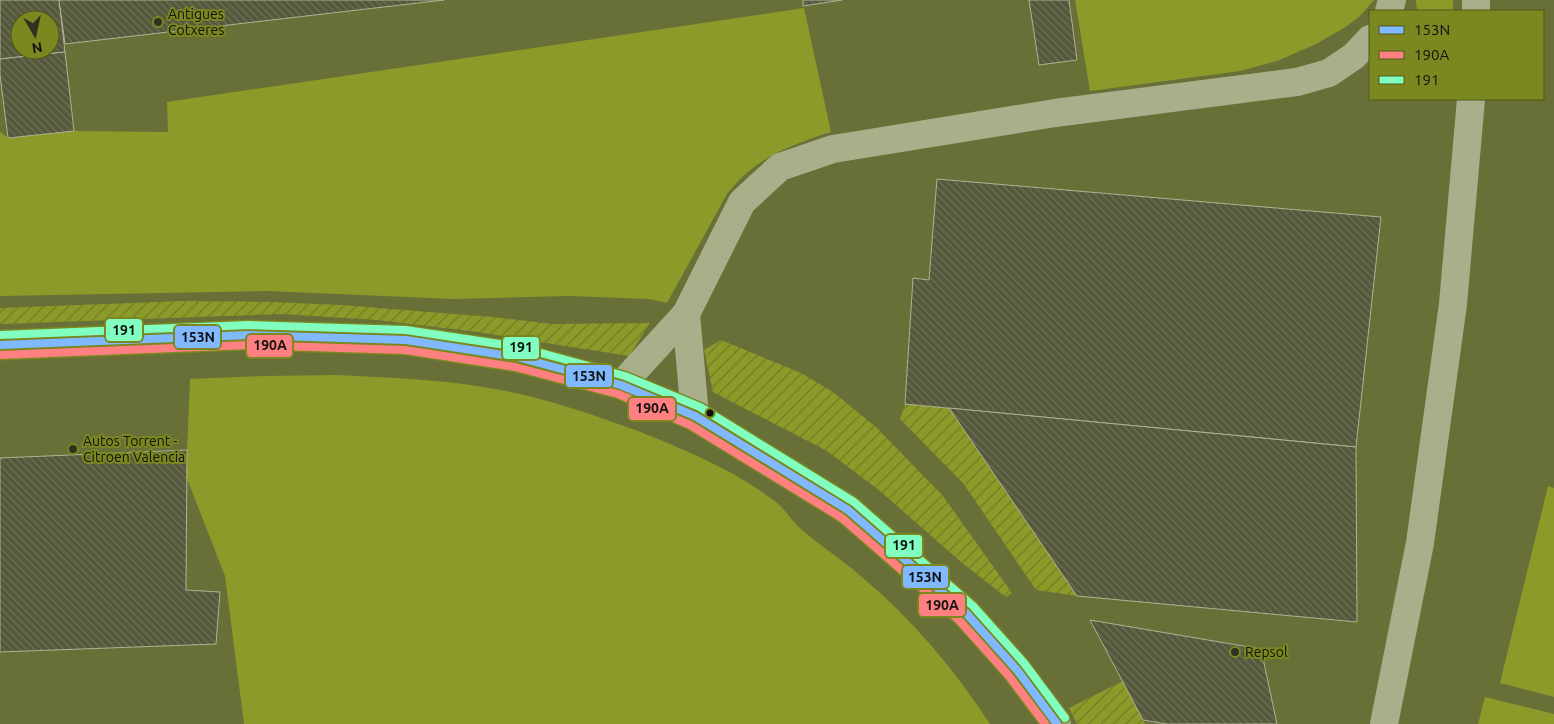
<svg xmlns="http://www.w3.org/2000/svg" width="1554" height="724" font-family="Ubuntu,sans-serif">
<defs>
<pattern id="garden-furrows" width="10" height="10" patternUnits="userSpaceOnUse" patternTransform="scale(1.25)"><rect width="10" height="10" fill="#8c9a2a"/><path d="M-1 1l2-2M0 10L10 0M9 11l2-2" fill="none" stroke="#717c23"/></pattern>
<pattern id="building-back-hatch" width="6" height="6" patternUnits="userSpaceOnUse" patternTransform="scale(1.25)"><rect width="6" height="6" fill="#55583b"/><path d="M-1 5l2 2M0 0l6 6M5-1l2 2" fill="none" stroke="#6e705a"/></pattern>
</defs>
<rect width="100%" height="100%" fill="#687037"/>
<g fill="#8c9a2a">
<polygon points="1075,0 1374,0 1359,17 1344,28 1316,44 1277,61 1240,71 1090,91"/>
<polygon points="1416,0 1453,0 1453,11 1417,11"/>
<path d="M804 8 831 132C822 134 813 138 805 141 772 153 749 166 727 194L667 303 649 299 569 296 454 299 266 291 0 296V132L8 138 74 131 168 132 167 102Z"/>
<path d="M338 375C388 378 439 379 489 388 540 396 589 413 638 431 686 450 734 470 776 502 786 510 792 522 802 530 822 547 844 561 863 578 913 620 955 670 990 724H244L225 576 186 476 190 379 264 376Z"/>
<polygon points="1548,486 1554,488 1554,697 1500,683"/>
<polygon points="1485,697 1554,714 1554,724 1478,724"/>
</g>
<g fill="url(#garden-furrows)">
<polygon points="183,301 275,302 341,305 492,317 552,324 650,323 629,356 477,332 377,320 283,314 0,324 0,308"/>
<polygon points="721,340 801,373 833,392 877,428 943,496 1012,593 1006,597 961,562 880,491 827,451 713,392 704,350"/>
<polygon points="905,404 949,408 1077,596 1036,590 963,483 900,419"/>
<polygon points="1123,681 1145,724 1077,724 1069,708"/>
</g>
<g fill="url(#building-back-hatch)" stroke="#afb392" fill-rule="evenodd">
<path d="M0 0H59L65 52 0 59ZM20 20H50V50H20Z"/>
<polygon points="59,0 444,0 65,44"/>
<polygon points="803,0 842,0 803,6"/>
<polygon points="1029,0 1069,0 1077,60 1039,65"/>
<polygon points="65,52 74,131 8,138 0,75 0,59"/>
<polygon points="937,179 1381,217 1356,447 905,404 913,278 929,280"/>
<polygon points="949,408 1356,447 1357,622 1077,596"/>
<polygon points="187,450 186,590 220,592 216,644 0,652 0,458"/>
<polygon points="1090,620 1261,649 1277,724 1167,724 1143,720"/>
</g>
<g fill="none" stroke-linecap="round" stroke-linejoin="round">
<g stroke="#a9af8a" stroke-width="28">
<polyline points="1389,11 1392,0"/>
<polyline points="686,314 695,416"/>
<polyline points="621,385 686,314 742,202 780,167 833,149 1055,113 1297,82 1329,73 1354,56 1370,39"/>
</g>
<g stroke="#a9af8a" stroke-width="28">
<polyline points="1476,11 1476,0"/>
<polyline points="0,345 249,335 406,340 517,357 621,385 695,416 848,510 966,613 1017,670 1057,724"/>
<polyline points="1384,724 1420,543 1453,304 1471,99"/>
</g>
<defs>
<polyline id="bus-1" points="0,345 249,335 406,340 517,357 621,385 695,416 848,510 966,613 1017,670 1057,724"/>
<polyline id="bus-2" points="0,355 249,345 405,350 515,367 618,394 690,425 842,518 959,620 1009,676 1045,724"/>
<polyline id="bus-3" points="0,335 249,325 406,330 519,347 625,376 700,407 854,502 973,606 1024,663 1065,718"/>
</defs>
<use href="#bus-1" stroke="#7a881f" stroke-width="11"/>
<use href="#bus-2" stroke="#7a881f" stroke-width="11"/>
<use href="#bus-3" stroke="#7a881f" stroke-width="11"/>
<use href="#bus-1" stroke="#80b9ff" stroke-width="8"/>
<use href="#bus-2" stroke="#ff8080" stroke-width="8"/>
<use href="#bus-3" stroke="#80ffc1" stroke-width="8"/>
</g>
<g fill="#2f321e" stroke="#7a881f" stroke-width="2">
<circle cx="158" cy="22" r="5"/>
<circle cx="73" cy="449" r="5"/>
<circle cx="1235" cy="652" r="5"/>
</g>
<circle fill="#111" stroke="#7a881f" stroke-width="2" cx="710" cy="413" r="4.5"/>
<g text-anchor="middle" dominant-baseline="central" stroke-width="4" stroke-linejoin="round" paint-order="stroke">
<g font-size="14" fill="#111" stroke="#7a881f" text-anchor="start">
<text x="168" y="14">Antigues<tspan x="168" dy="16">Cotxeres</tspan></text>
<text x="83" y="441">Autos Torrent -<tspan x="83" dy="16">Citroen Valencia</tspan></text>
<text x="1245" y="652">Repsol</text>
</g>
</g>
<g stroke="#7a881f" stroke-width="2">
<rect x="105" y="318" width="38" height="24" rx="5" fill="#80ffc1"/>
<rect x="174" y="325" width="47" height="24" rx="5" fill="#80b9ff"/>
<rect x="246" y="334" width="47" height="24" rx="5" fill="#ff8080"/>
<rect x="502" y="336" width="38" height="24" rx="5" fill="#80ffc1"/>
<rect x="565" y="364" width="48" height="24" rx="5" fill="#80b9ff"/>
<rect x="628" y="397" width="48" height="24" rx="5" fill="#ff8080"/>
<rect x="885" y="534" width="38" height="24" rx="5" fill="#80ffc1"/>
<rect x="902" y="565" width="47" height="24" rx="5" fill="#80b9ff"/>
<rect x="918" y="593" width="48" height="24" rx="5" fill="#ff8080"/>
</g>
<g font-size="14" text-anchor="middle" font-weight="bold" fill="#111">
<text x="124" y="335">191</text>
<text x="198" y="342">153N</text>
<text x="270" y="350">190A</text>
<text x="521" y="352">191</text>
<text x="589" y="381">153N</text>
<text x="652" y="413">190A</text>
<text x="904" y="550">191</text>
<text x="925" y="582">153N</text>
<text x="942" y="610">190A</text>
</g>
<rect x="1369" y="10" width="175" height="90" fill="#7a881f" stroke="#505819"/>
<rect x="1379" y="26" width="25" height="8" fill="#80b9ff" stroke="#505819"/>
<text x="1414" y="35" font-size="15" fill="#111111">153N</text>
<rect x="1379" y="51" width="25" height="8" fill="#ff8080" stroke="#505819"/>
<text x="1414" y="60" font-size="15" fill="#111111">190A</text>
<rect x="1379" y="76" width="25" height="8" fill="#80ffc1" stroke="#505819"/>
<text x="1414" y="85" font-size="15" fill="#111111">191</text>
<g transform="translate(35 35) rotate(171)"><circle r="24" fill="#7a881f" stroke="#505819"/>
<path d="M0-4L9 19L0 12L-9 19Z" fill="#2f321e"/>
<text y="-8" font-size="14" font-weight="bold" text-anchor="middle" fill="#111111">N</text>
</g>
</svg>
